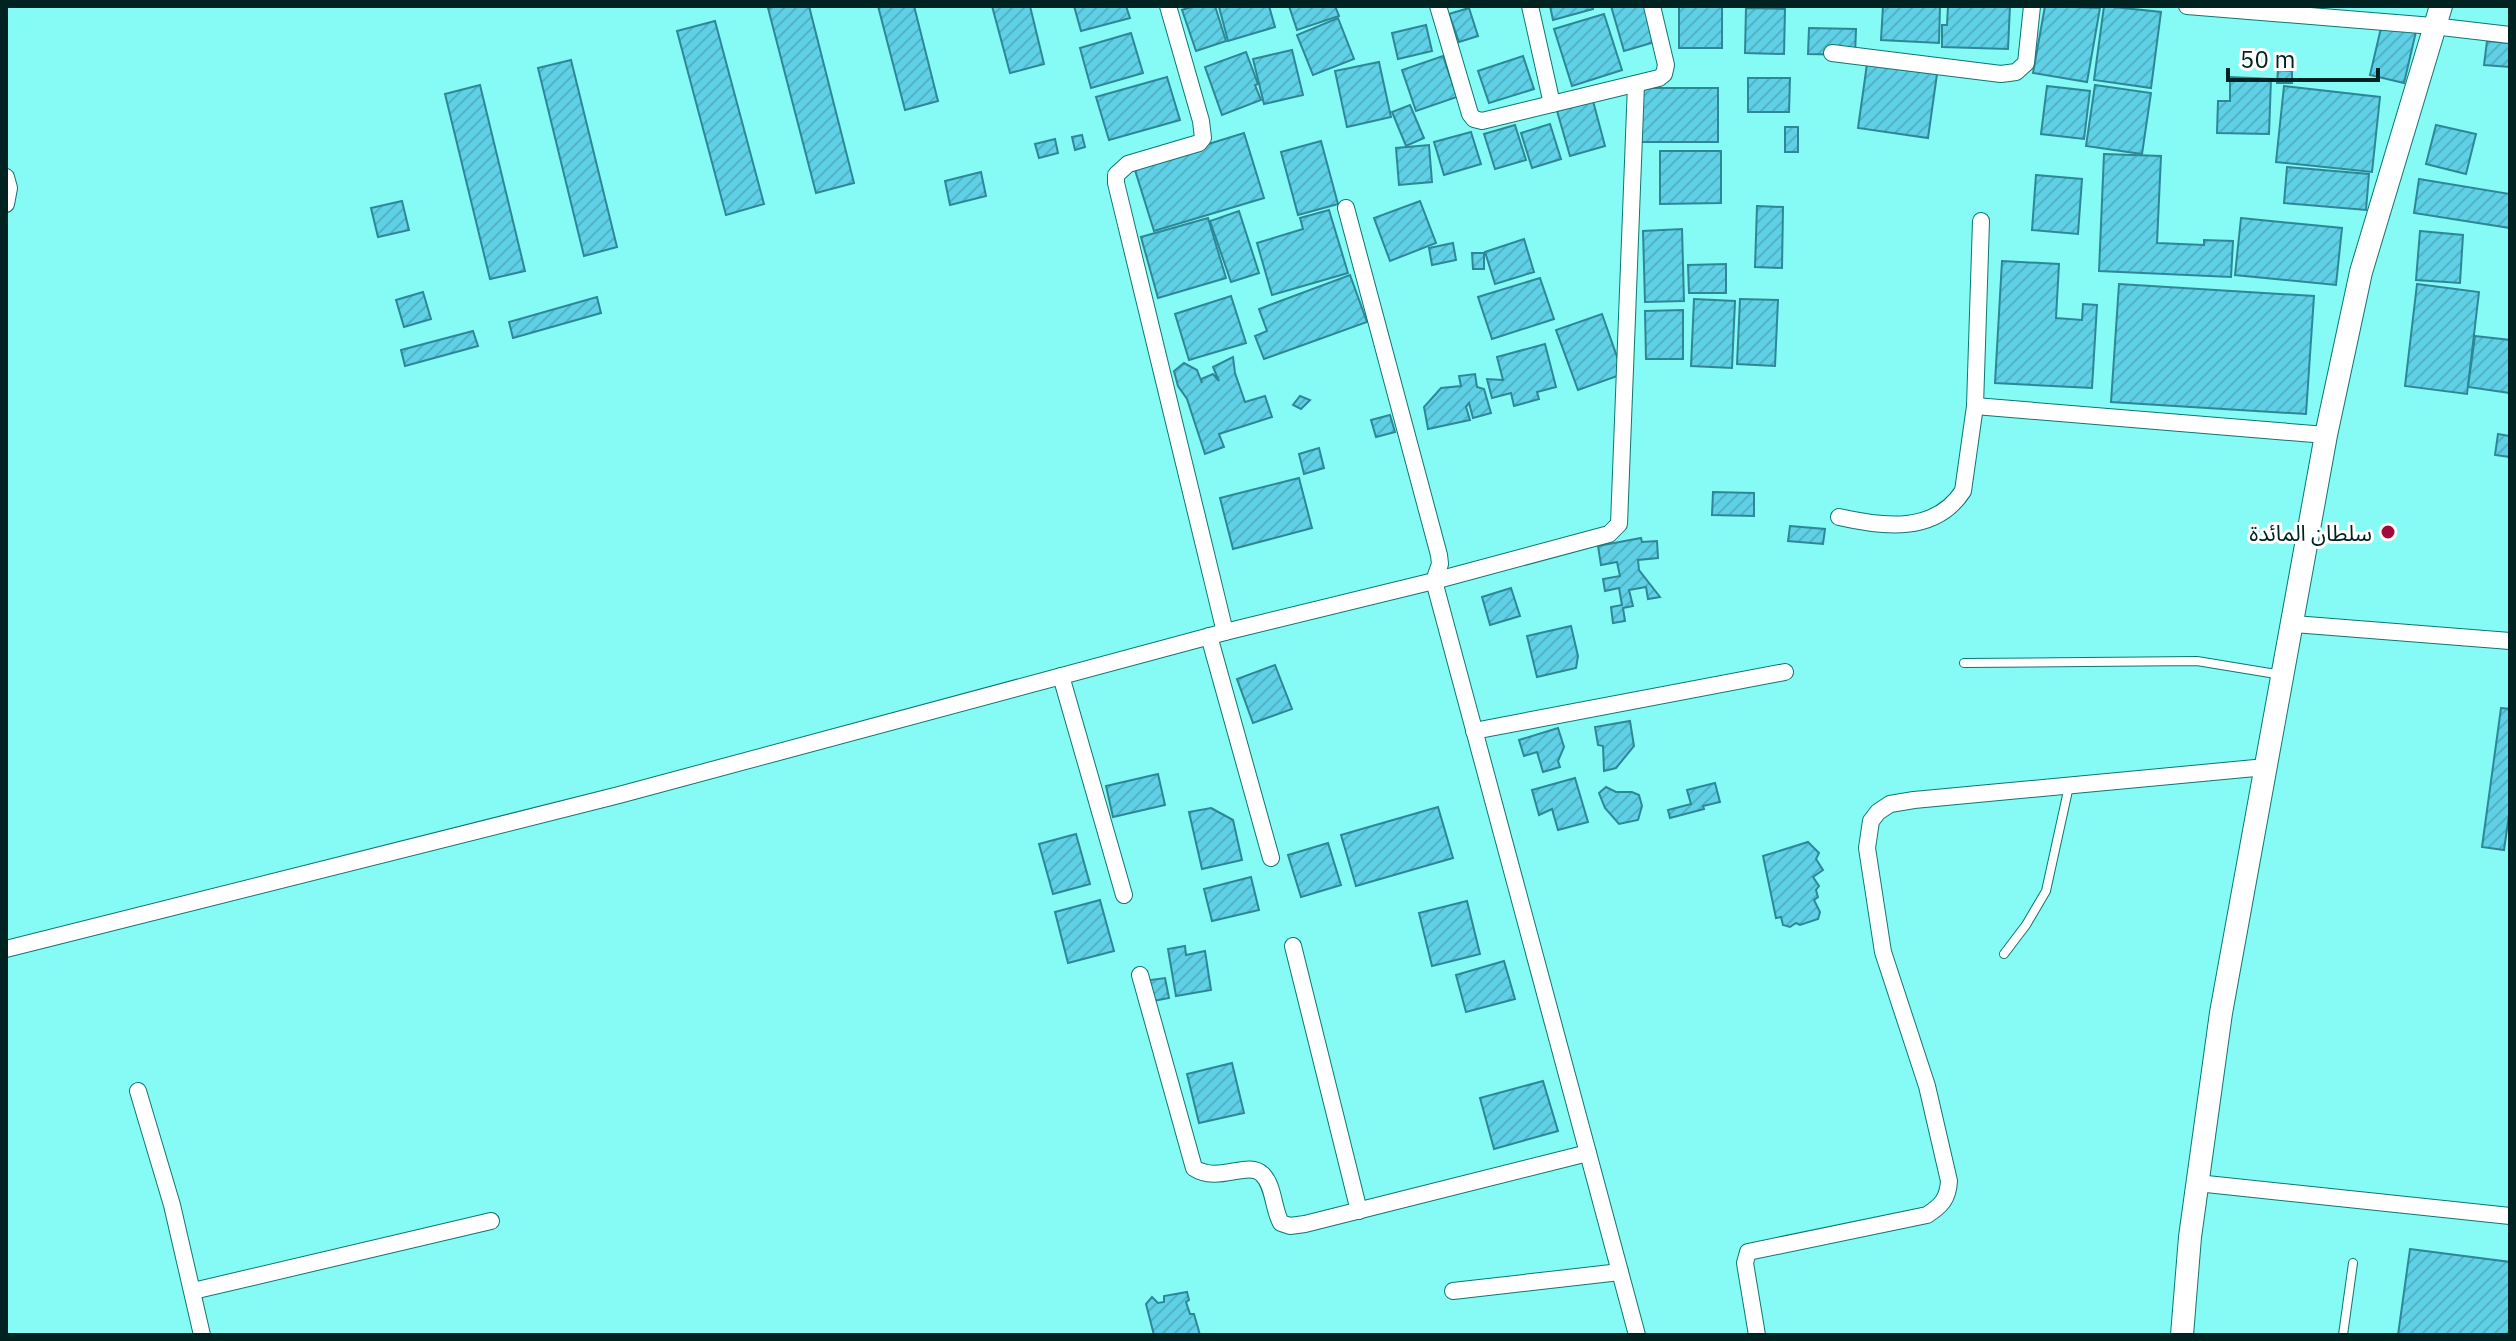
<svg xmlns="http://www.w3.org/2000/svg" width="2516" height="1341" font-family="'IBM Plex Sans','Noto Sans Arabic',sans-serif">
<defs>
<pattern id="building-hatch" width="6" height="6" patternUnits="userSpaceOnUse" patternTransform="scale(2)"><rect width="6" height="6" fill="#5fd1e6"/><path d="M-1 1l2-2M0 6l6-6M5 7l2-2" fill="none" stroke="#51b3c5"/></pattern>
</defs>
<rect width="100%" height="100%" fill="#86faf4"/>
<g fill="url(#building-hatch)" stroke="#2e8797" stroke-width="2">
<polygon points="774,6 809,6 854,183 816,193 768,8"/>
<polygon points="878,6 914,6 938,101 905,110"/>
<polygon points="992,6 1030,6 1044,64 1010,73"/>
<polygon points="1074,6 1126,6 1130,18 1081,31"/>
<polygon points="1194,6 1215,6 1226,41 1196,51 1182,10"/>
<polygon points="1269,6 1275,27 1228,41 1219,7"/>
<polygon points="1289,6 1335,6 1339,16 1297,30"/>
<polygon points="1550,6 1592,6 1593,9 1553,20"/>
<polygon points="1611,6 1649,6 1658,41 1624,51"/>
<rect x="1679" y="6" width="43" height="42"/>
<polygon points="1883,6 1940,6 1939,43 1881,40"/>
<polygon points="1948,6 2010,6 2008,49 1942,47 1942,25 1947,25"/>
<polygon points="2045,6 2100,8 2087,82 2033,73"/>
<polygon points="2104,6 2161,12 2151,88 2094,80"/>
<polygon points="1469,8 1478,36 1459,42 1449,14"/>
<polygon points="1746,8 1785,9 1784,54 1745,53"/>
<polygon points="1604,14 1622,70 1572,86 1554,29"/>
<polygon points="2384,15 2418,23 2404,83 2370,75"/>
<polygon points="1338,18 1354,59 1313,75 1297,35"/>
<polygon points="715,21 764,204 726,215 677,31"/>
<polygon points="1426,25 1432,51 1398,59 1392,33"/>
<polygon points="1809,28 1856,29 1855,55 1808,54"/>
<polygon points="1131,33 1143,73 1091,88 1080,48"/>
<polygon points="2487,41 2510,43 2510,67 2484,65"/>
<polygon points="1292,50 1303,95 1264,104 1253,59"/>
<polygon points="1246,52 1258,84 1255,85 1261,100 1222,115 1205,67"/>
<polygon points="1443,56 1457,97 1416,111 1402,70"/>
<polygon points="1523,56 1534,89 1489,103 1478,71"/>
<polygon points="571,60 617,247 584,256 538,68"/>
<polygon points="1379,62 1391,117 1347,127 1335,71"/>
<polygon points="1867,64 1937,74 1928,138 1858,128"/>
<polygon points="2278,70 2292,71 2292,83 2277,83"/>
<polygon points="1167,77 1180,120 1109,140 1096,97"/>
<polygon points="2230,77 2271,79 2269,134 2217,133 2218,101 2230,101"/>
<polygon points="1748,78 1790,78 1789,112 1748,112"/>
<polygon points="480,85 525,271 490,279 445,94"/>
<polygon points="2095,85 2151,93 2142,154 2086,146"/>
<polygon points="2047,86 2090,91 2084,139 2041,134"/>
<polygon points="2284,86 2380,97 2372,172 2276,162"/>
<rect x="1641" y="88" width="77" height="54"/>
<polygon points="1593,101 1605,146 1570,156 1557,111"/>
<polygon points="1410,105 1424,138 1406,146 1392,112"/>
<polygon points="1550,124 1561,159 1532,168 1521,133"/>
<polygon points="1515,125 1526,160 1495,169 1484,134"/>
<polygon points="2436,125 2476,134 2466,174 2426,164"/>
<rect x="1785" y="127" width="13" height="25"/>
<polygon points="1471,132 1481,164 1444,175 1434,142"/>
<polygon points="1244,133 1264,198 1154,231 1134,167"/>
<polygon points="1082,135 1085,147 1075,150 1072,137"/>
<polygon points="1055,139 1058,153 1039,158 1035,144"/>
<polygon points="1321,141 1338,204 1298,215 1281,152"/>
<polygon points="1429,145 1432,182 1399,185 1396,148"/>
<polygon points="1660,151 1721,151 1721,203 1660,204"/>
<polygon points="2104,154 2161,156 2157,243 2204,245 2204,240 2233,241 2231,277 2099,271"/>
<polygon points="2287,167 2369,174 2366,210 2284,203"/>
<polygon points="981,172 986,196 950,205 945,181"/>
<polygon points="2036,175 2082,179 2078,234 2032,230"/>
<polygon points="2419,179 2510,194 2510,228 2414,213"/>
<polygon points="402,201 409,230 378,237 371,208"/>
<polygon points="1420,201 1436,243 1390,261 1374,218"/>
<polygon points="1757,206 1783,207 1782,268 1755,267"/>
<polygon points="1329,210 1348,273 1272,295 1257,243 1303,229 1300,218"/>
<polygon points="1239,211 1259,273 1231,282 1210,221"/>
<polygon points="1208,218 1226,278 1158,298 1141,237"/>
<polygon points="2241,218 2342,228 2336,285 2235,275"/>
<polygon points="1682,229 1684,301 1645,302 1643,231"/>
<polygon points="2420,231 2463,235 2460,283 2416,280"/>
<polygon points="1524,239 1534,272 1495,284 1485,252"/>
<polygon points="1453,243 1456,260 1432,265 1429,248"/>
<polygon points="1472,253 1484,253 1484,269 1473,269"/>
<polygon points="2002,261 2059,264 2056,318 2082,320 2083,304 2097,305 2092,388 1995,383"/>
<polygon points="1726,264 1726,293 1689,293 1688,265"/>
<polygon points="1350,275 1367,322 1264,359 1255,336 1267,331 1259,309"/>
<polygon points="1540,278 1554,319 1492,339 1478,297"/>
<polygon points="2119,284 2314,296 2306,414 2111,402"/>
<polygon points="2417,284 2479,292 2467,394 2405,386"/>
<polygon points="423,292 431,319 404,327 396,300"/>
<polygon points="1231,296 1246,343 1189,360 1175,314"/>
<polygon points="597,297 601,313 513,338 509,322"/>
<polygon points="1694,299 1735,301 1732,368 1691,366"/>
<polygon points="1740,299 1778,300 1775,366 1737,364"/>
<polygon points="1683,310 1683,359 1646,359 1645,311"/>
<polygon points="1602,314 1623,374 1578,390 1556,330"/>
<polygon points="473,331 478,346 405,366 401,350"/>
<polygon points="2475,336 2510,340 2510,393 2468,387"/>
<polygon points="1545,344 1556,387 1537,392 1539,399 1514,406 1511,393 1492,398 1487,379 1503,380 1497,357"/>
<polygon points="1233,357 1235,373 1245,402 1265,396 1272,417 1219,434 1224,447 1205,454 1187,399 1178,386 1174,371 1184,363 1197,370 1202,383 1201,379 1213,374 1219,381 1213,367"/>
<polygon points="1475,374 1477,387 1484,389 1491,413 1473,418 1469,403 1466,407 1470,420 1428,429 1424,407 1441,388 1461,386 1459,376"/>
<polygon points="1300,396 1310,400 1301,409 1293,405"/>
<polygon points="1390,415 1395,432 1376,437 1371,420"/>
<polygon points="2498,434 2510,436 2510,457 2495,455"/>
<polygon points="1319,448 1324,468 1304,474 1299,454"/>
<polygon points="1299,478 1312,528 1233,549 1220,498"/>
<polygon points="1713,492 1754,493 1754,516 1712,515"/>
<polygon points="1790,526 1825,529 1823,544 1788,541"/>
<polygon points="1641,538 1642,542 1657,541 1658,558 1638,560 1639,570 1660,597 1648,599 1646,587 1629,590 1633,606 1623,608 1625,621 1613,623 1611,607 1622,605 1619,588 1605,591 1603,579 1620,576 1617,562 1601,565 1598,546"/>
<polygon points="1511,588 1520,616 1490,625 1482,597"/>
<polygon points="1571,626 1578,656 1576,668 1537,677 1527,636"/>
<polygon points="1275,665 1292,709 1253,723 1237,679"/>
<polygon points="2501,708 2510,709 2510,808 2504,850 2482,847"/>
<polygon points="1630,721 1634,746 1616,768 1604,771 1603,746 1598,745 1595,727"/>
<polygon points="1558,728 1564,747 1558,761 1560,767 1543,772 1537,752 1524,756 1519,740"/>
<polygon points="1158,774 1165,805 1113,817 1106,786"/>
<polygon points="1575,778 1588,822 1558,830 1552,809 1539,815 1532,790"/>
<polygon points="1715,783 1720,802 1703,806 1704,809 1670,818 1668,810 1691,804 1687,790"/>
<polygon points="1606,787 1616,792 1632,792 1639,795 1642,806 1638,820 1619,824 1605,808 1599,793"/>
<polygon points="1438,807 1453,858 1356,886 1341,835"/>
<polygon points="1211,808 1233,820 1242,860 1202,869 1189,812"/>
<polygon points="1076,834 1090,884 1053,894 1039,844"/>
<polygon points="1808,842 1819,853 1816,859 1823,870 1813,877 1819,886 1816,890 1818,897 1814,900 1820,912 1818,919 1800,925 1796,923 1790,927 1783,925 1781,917 1776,918 1763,856"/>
<polygon points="1328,843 1341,885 1301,897 1288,855"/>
<polygon points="1251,877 1259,910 1212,921 1204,889"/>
<polygon points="1100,900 1114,951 1068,963 1055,912"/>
<polygon points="1467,901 1480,954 1432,966 1419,913"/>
<polygon points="1185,946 1186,955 1205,951 1211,990 1176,996 1168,949"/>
<polygon points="1504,961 1515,999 1466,1012 1456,975"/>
<polygon points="1165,978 1169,998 1153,1001 1150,980"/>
<polygon points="1232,1063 1244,1113 1199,1123 1187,1074"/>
<polygon points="1543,1081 1558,1131 1494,1149 1480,1098"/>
<polygon points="2410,1249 2510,1262 2510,1335 2398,1335"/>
<polygon points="1187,1292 1189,1300 1186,1302 1190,1314 1194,1314 1200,1335 1154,1335 1146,1304 1152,1297 1158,1303 1164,1302 1164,1296"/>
</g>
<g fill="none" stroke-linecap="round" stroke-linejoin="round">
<defs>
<g id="lane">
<polyline points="1964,663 2197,661 2282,675"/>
<polyline points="2004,954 2026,925 2046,891 2069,786"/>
<polyline points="2343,1335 2353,1263"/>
</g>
<g id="street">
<polyline points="1168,6 1201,121 1203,138 1199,143 1128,164 1116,175 1116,183 1225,632"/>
<polyline points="1438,6 1470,114 1474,119 1482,121 1659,78 1664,74 1666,65 1652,6"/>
<polyline points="1530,6 1552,104"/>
<polyline points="2187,6 2433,26 2510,35"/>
<polyline points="1832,53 2001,74 2016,72 2026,63 2032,6"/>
<polyline points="6,177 9,188 6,204"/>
<polyline points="1346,208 1439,555 1440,564 1434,581 1637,1335"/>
<polyline points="1975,406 2326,435"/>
<path d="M1839 517C1883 527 1935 534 1963 491L1975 406 1981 221"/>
<polyline points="2294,624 2510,641"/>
<polyline points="1209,636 1271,858"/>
<polyline points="1061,676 1124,895"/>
<polyline points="1474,731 1785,672"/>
<polyline points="1293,946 1359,1211"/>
<polyline points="6,949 619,795 1225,632 1434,581 1609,534 1619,524 1636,84"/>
<path d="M1140 975 1194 1168C1218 1184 1248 1160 1262 1174 1274 1185 1273 1209 1281 1223L1290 1226 1305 1224 1588 1153"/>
<polyline points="138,1091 172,1205 202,1335"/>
<polyline points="2197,1183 2510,1216"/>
<polyline points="193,1291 491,1221"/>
<polyline points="1453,1291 1620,1272"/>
<path d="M1757 1335 1745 1263 1748 1252 1927 1215C1941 1206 1948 1199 1949 1181L1927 1086 1883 952 1867 848 1871 821 1878 812 1890 804 1914 800 2266 767"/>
</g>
<polyline id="secondary" points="2182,1335 2190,1237 2221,1013 2326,435 2361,272 2441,6"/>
</defs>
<use href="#lane" stroke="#0e7673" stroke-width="10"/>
<use href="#street" stroke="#0e7673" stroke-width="18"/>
<use href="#secondary" stroke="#0e7673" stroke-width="24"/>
<use href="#lane" stroke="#fff" stroke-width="8"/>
<use href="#street" stroke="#fff" stroke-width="16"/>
<use href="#secondary" stroke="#fff" stroke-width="22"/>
</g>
<circle fill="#a4093e" stroke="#fff" stroke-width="3" cx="2388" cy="532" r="8"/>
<g text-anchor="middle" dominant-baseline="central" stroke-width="6" stroke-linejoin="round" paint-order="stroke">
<g font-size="22" fill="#002322" stroke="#fff" text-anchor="end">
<text x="2372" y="532">سلطان المائدة</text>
</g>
</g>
<rect width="2516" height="1341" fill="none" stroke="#002322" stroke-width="16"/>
<path d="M2228 68v12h150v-12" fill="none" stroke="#002322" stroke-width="4"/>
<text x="2240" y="68" font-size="24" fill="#002322" stroke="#ffffff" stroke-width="6" paint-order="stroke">50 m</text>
</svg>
